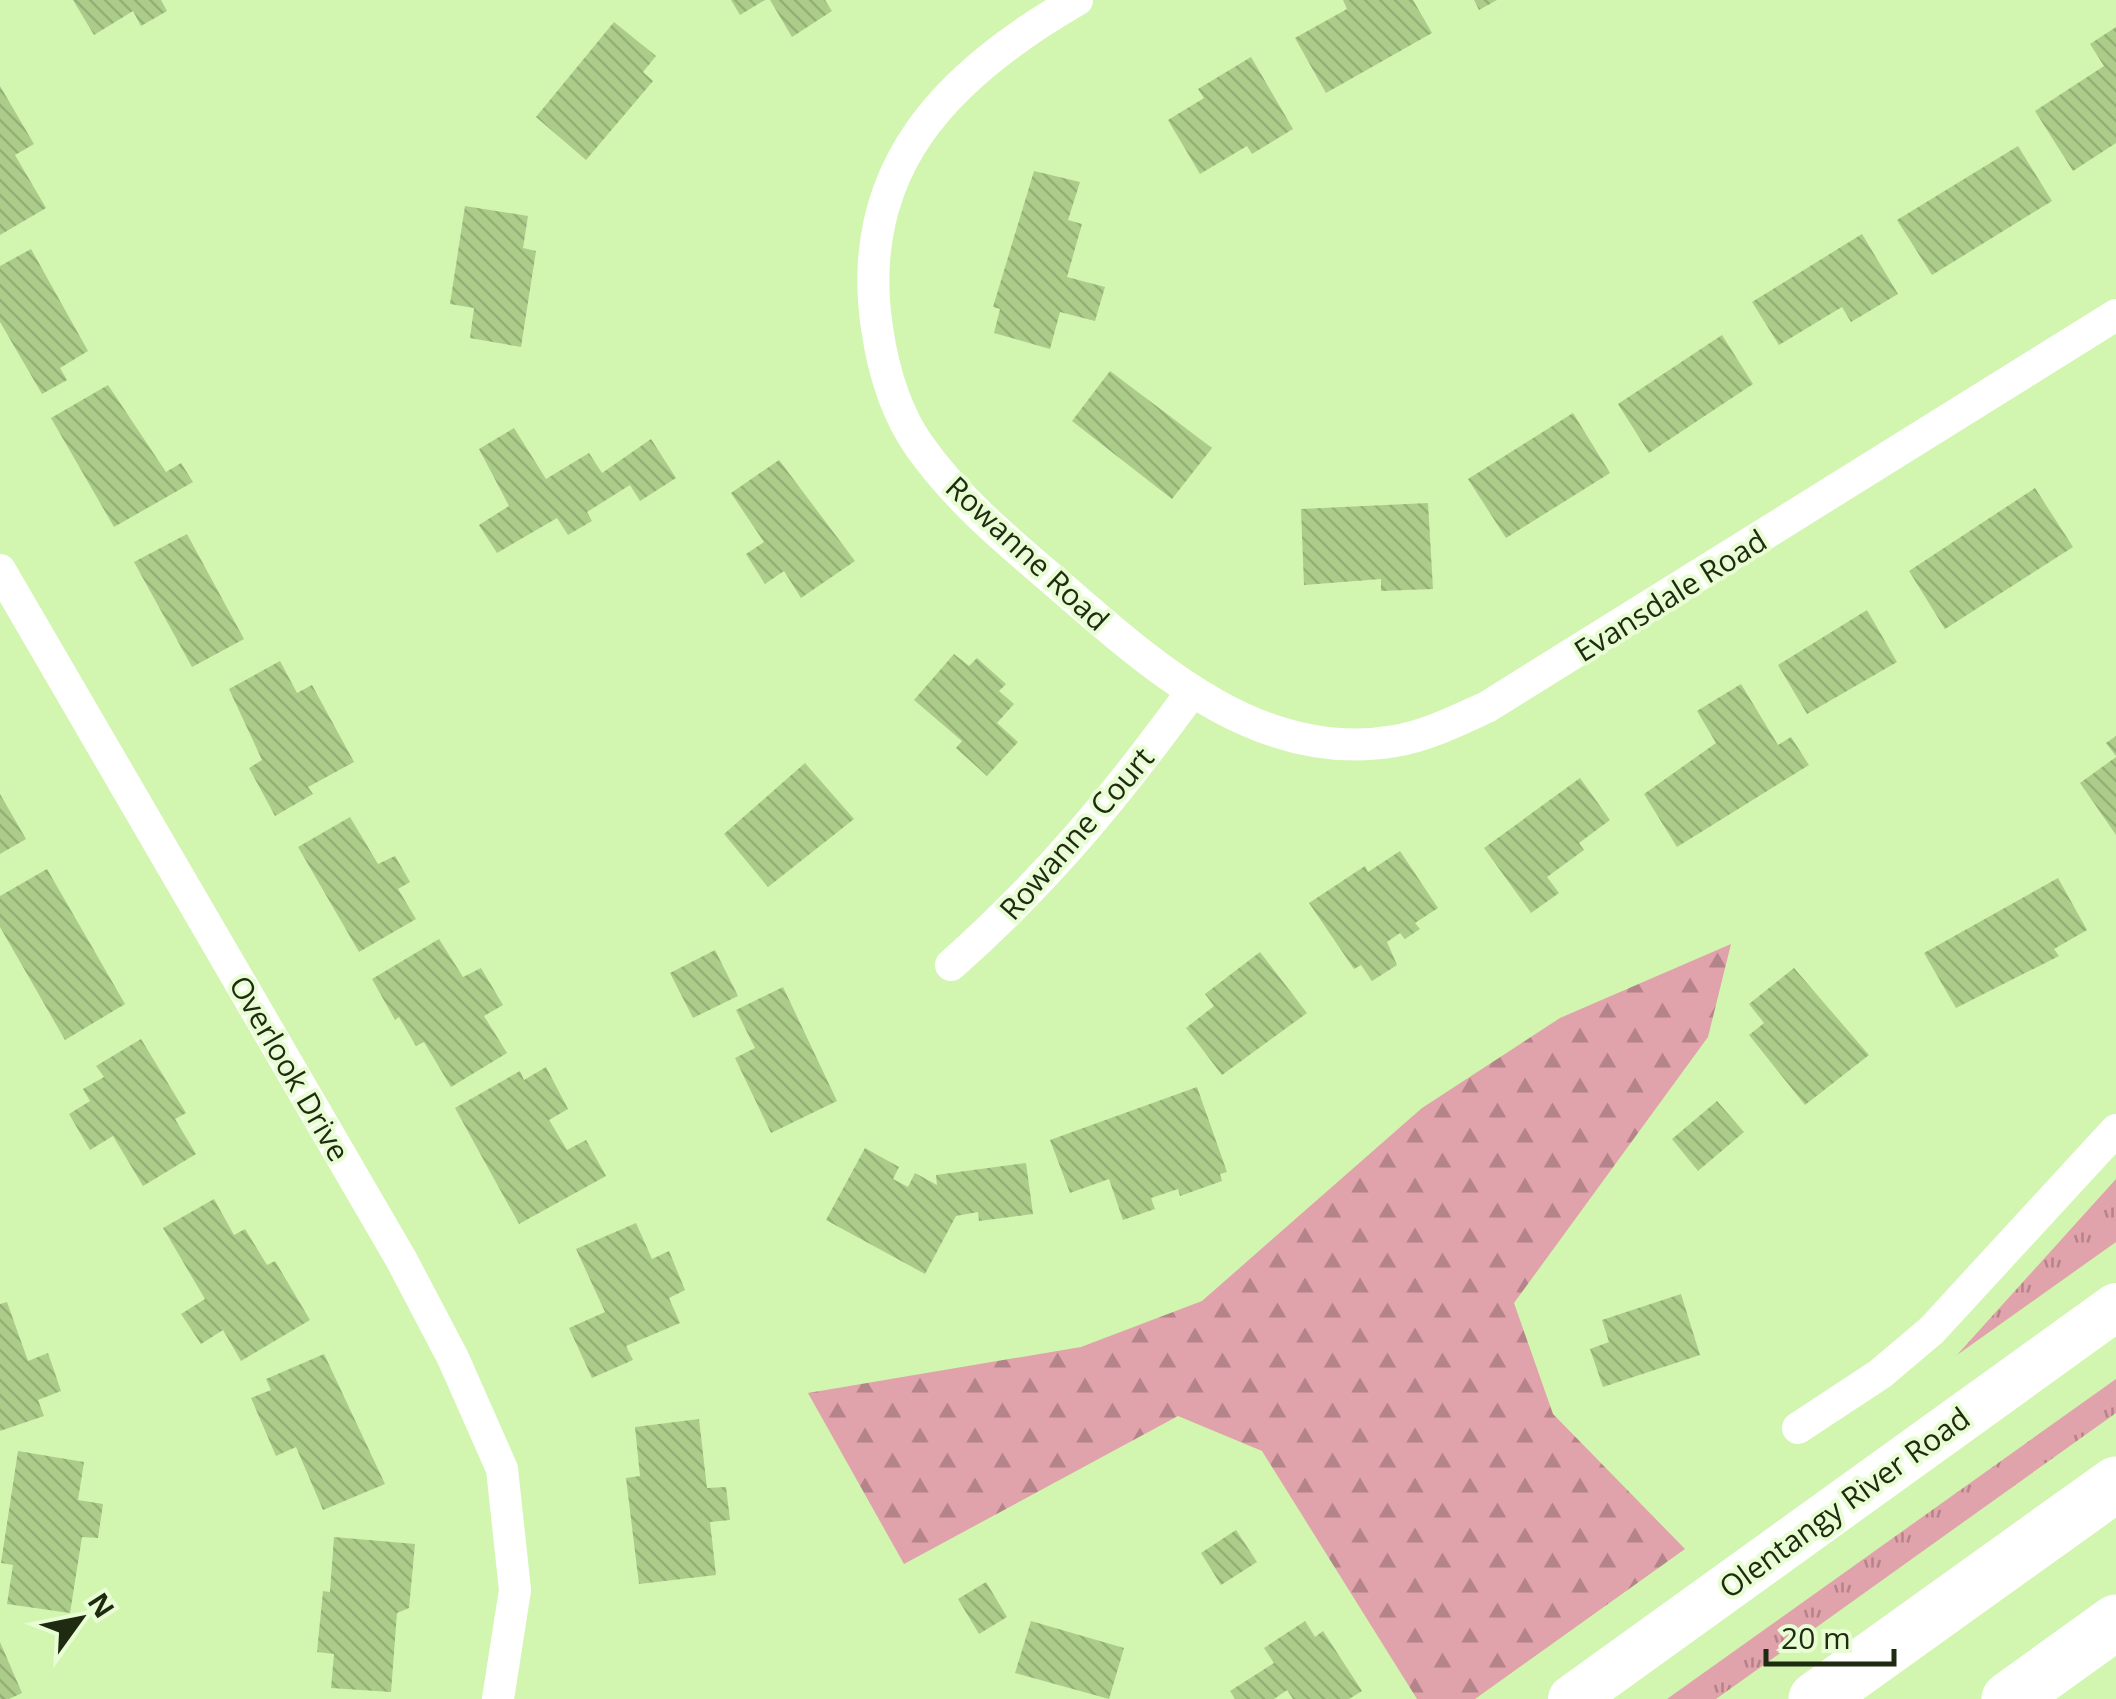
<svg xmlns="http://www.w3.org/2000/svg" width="2116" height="1699" font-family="'Open Sans',sans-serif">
<defs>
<pattern id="grass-tufts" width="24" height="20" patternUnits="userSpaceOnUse" patternTransform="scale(2.5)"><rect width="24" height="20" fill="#e0a2ab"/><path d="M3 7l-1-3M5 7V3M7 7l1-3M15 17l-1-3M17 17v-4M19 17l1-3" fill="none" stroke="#b5848a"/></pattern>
<pattern id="forest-firs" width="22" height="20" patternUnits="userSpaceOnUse" patternTransform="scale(2.5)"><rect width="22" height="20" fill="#e0a2ab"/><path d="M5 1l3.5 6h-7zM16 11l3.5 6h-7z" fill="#b5848a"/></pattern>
<pattern id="building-back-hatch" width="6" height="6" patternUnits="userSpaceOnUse" patternTransform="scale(2.5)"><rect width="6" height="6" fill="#accd8a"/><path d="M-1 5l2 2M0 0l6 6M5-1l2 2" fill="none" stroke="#94b076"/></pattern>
</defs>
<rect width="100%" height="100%" fill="#d2f5b0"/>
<g fill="url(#grass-tufts)">
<polygon points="2116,1179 2116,1242 1957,1355"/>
<polygon points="2116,1379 2116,1413 1716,1699 1667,1699"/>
</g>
<polygon fill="url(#forest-firs)" points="1731,944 1708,1037 1514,1303 1553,1414 1685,1549 1475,1699 1417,1699 1262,1451 1178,1416 904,1564 808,1393 1081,1347 1202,1301 1422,1108 1560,1018"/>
<g fill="url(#building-back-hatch)">
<polygon points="73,0 161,0 167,11 141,26 133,11 94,35"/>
<polygon points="731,0 765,0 740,15"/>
<polygon points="770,0 825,0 832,11 792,37"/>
<polygon points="1343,0 1413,0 1432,33 1326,93 1295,38 1347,9"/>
<polygon points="1474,0 1497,0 1479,10"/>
<polygon points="614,22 656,56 643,72 653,81 586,160 536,117"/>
<polygon points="2116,27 2116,143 2073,171 2035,111 2104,66 2090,44"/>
<polygon points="1251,57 1293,129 1252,154 1247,146 1200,174 1168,120 1204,98 1198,89"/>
<polygon points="0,86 34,144 15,155 46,208 0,235"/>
<polygon points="2018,146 2052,201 1932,275 1897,220"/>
<polygon points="1034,171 1080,182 1068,220 1082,224 1067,277 1105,287 1095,321 1060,312 1050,349 994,333 1000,309 993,307"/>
<polygon points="465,206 528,216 523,248 536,251 521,347 470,338 474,308 450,304"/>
<polygon points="1862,234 1898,294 1851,322 1842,307 1779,345 1752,302"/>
<polygon points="31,249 88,351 60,368 67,380 42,394 0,322 0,266"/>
<polygon points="1722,335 1753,384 1649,453 1618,404"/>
<polygon points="1110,371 1212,448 1172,499 1072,421"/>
<polygon points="108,385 166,472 181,463 193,482 114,527 51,418"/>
<polygon points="1573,413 1610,473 1506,538 1468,479"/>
<polygon points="514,428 546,479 589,453 602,473 651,439 676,478 640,501 630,485 587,512 592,521 568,535 557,518 497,553 479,525 509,506 479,449"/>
<polygon points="779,460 855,561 801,598 784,571 765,584 746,554 764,542 731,493"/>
<polygon points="2035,488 2073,547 1945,629 1909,571"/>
<polygon points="1428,503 1433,589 1381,591 1381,579 1304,585 1301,509"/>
<polygon points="187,534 244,639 192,667 134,562"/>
<polygon points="1867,610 1897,662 1807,714 1778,665"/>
<polygon points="954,654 969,666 977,658 1006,684 999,691 1014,704 997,723 1018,742 987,776 956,748 962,741 914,700"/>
<polygon points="280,661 297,693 312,685 354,762 308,787 313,794 275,816 249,768 262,760 229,689"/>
<polygon points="1741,684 1778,745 1791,737 1809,765 1677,847 1644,794 1716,743 1697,711"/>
<polygon points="2116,736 2116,756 2106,743"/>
<polygon points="2116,757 2116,835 2080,783"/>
<polygon points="805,763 854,819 768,887 724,834"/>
<polygon points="1580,778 1610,820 1579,843 1584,850 1547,877 1559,893 1531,913 1484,848"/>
<polygon points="0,794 26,839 0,854"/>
<polygon points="350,817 378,864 395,856 410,882 398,889 416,919 359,952 298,847"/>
<polygon points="1400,851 1438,908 1415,923 1420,929 1405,939 1400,933 1387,942 1397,965 1372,981 1361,965 1354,969 1309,903 1365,866 1368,872"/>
<polygon points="47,869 125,1004 65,1040 0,927 0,896"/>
<polygon points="2058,878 2087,930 2054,949 2059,956 1956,1008 1924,953"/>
<polygon points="439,939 463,977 481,968 503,1005 484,1016 507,1053 451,1087 424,1042 416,1046 399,1017 395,1020 372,979"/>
<polygon points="715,950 738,996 693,1018 670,973"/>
<polygon points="1260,952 1307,1013 1222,1075 1186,1028 1214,1006 1205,994"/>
<polygon points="1794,968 1869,1055 1805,1105 1749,1035 1764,1023 1749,1004"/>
<polygon points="783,987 837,1101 771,1133 735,1058 755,1048 736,1010"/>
<polygon points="141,1039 186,1113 175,1119 196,1154 143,1186 113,1136 90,1150 69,1114 90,1101 83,1089 104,1077 96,1066"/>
<polygon points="546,1067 568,1109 549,1120 554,1128 567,1150 586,1140 606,1176 519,1224 455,1108 520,1071 524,1080"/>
<polygon points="1197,1087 1227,1172 1220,1174 1222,1181 1180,1196 1178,1189 1151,1198 1155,1209 1123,1220 1109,1179 1070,1193 1050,1140"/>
<polygon points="1717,1101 1744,1132 1698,1171 1672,1139"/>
<polygon points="865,1148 899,1167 893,1179 908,1187 915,1173 937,1185 936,1175 1026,1163 1033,1214 979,1221 978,1212 956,1216 925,1274 826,1220"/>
<polygon points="214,1199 234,1235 245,1229 267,1265 275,1261 310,1320 241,1361 223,1330 201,1344 181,1314 205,1299 163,1228"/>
<polygon points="636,1223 652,1259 669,1251 685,1290 669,1298 680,1323 626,1346 633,1360 592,1378 569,1328 605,1312 576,1249"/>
<polygon points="1681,1294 1700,1355 1603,1387 1590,1349 1609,1342 1602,1320"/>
<polygon points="7,1302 28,1361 48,1353 61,1391 38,1400 44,1416 0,1431 0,1304"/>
<polygon points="324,1354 385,1484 323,1510 296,1447 276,1456 251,1398 271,1390 266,1379"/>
<polygon points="699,1419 707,1488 726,1487 730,1520 710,1522 716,1575 639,1584 626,1478 640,1476 635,1427"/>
<polygon points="18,1451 84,1462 78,1500 103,1504 98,1538 82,1537 70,1613 7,1604 13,1565 1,1563"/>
<polygon points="1236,1530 1257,1562 1221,1585 1201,1553"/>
<polygon points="334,1537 415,1544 409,1608 397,1613 391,1692 331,1688 334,1654 317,1652 323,1591 330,1592"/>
<polygon points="986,1582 1007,1617 979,1634 958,1599"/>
<polygon points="1031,1621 1124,1648 1109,1699 1015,1673"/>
<polygon points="1305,1621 1315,1637 1323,1631 1362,1691 1349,1699 1293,1699 1287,1690 1274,1699 1235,1699 1230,1691 1274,1663 1264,1648"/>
<polygon points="0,1642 22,1693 9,1699 0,1699"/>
</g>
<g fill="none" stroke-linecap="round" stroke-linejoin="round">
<g stroke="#fff" stroke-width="32">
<path d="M1077 0C949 74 853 167 877 328 883 369 895 412 920 447 957 499 1005 539 1053 580 1149 663 1257 765 1395 741 1427 736 1458 720 1487 707L2116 315"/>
<polyline points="0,570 401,1259 453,1358 502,1469 515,1590 498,1699"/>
<path d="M951 965C1047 880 1116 796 1191 693"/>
<polyline points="1798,1428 1880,1374 1932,1330 2116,1130"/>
</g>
<polyline stroke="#fff" stroke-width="48" points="1572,1699 2116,1307"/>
<g stroke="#fff" stroke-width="55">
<polyline points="1816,1699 2116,1484"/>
<polyline points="2009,1699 2116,1622"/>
</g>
</g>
<g text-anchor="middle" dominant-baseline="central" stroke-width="8" stroke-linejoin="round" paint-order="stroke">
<g font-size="30" fill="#1f2b10" stroke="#e8fdd4">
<text transform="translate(1028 553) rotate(43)">Rowanne Road</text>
<text transform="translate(1670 595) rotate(-32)">Evansdale Road</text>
<text transform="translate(1076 833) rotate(-49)">Rowanne Court</text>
<text transform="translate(290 1068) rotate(60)">Overlook Drive</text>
<text transform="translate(1844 1502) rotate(-36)">Olentangy River Road</text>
</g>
</g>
<g transform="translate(80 1619) rotate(57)" stroke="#e8fdd4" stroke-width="8" paint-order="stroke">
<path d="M0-8L18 38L0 25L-18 38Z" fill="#1f2b10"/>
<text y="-15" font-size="28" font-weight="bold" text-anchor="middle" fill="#1f2b10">N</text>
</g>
<path d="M1766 1649v15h128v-15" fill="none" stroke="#1f2b10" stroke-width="5"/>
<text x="1781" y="1649" font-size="30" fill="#1f2b10" stroke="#e8fdd4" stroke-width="8" paint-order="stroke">20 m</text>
</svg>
